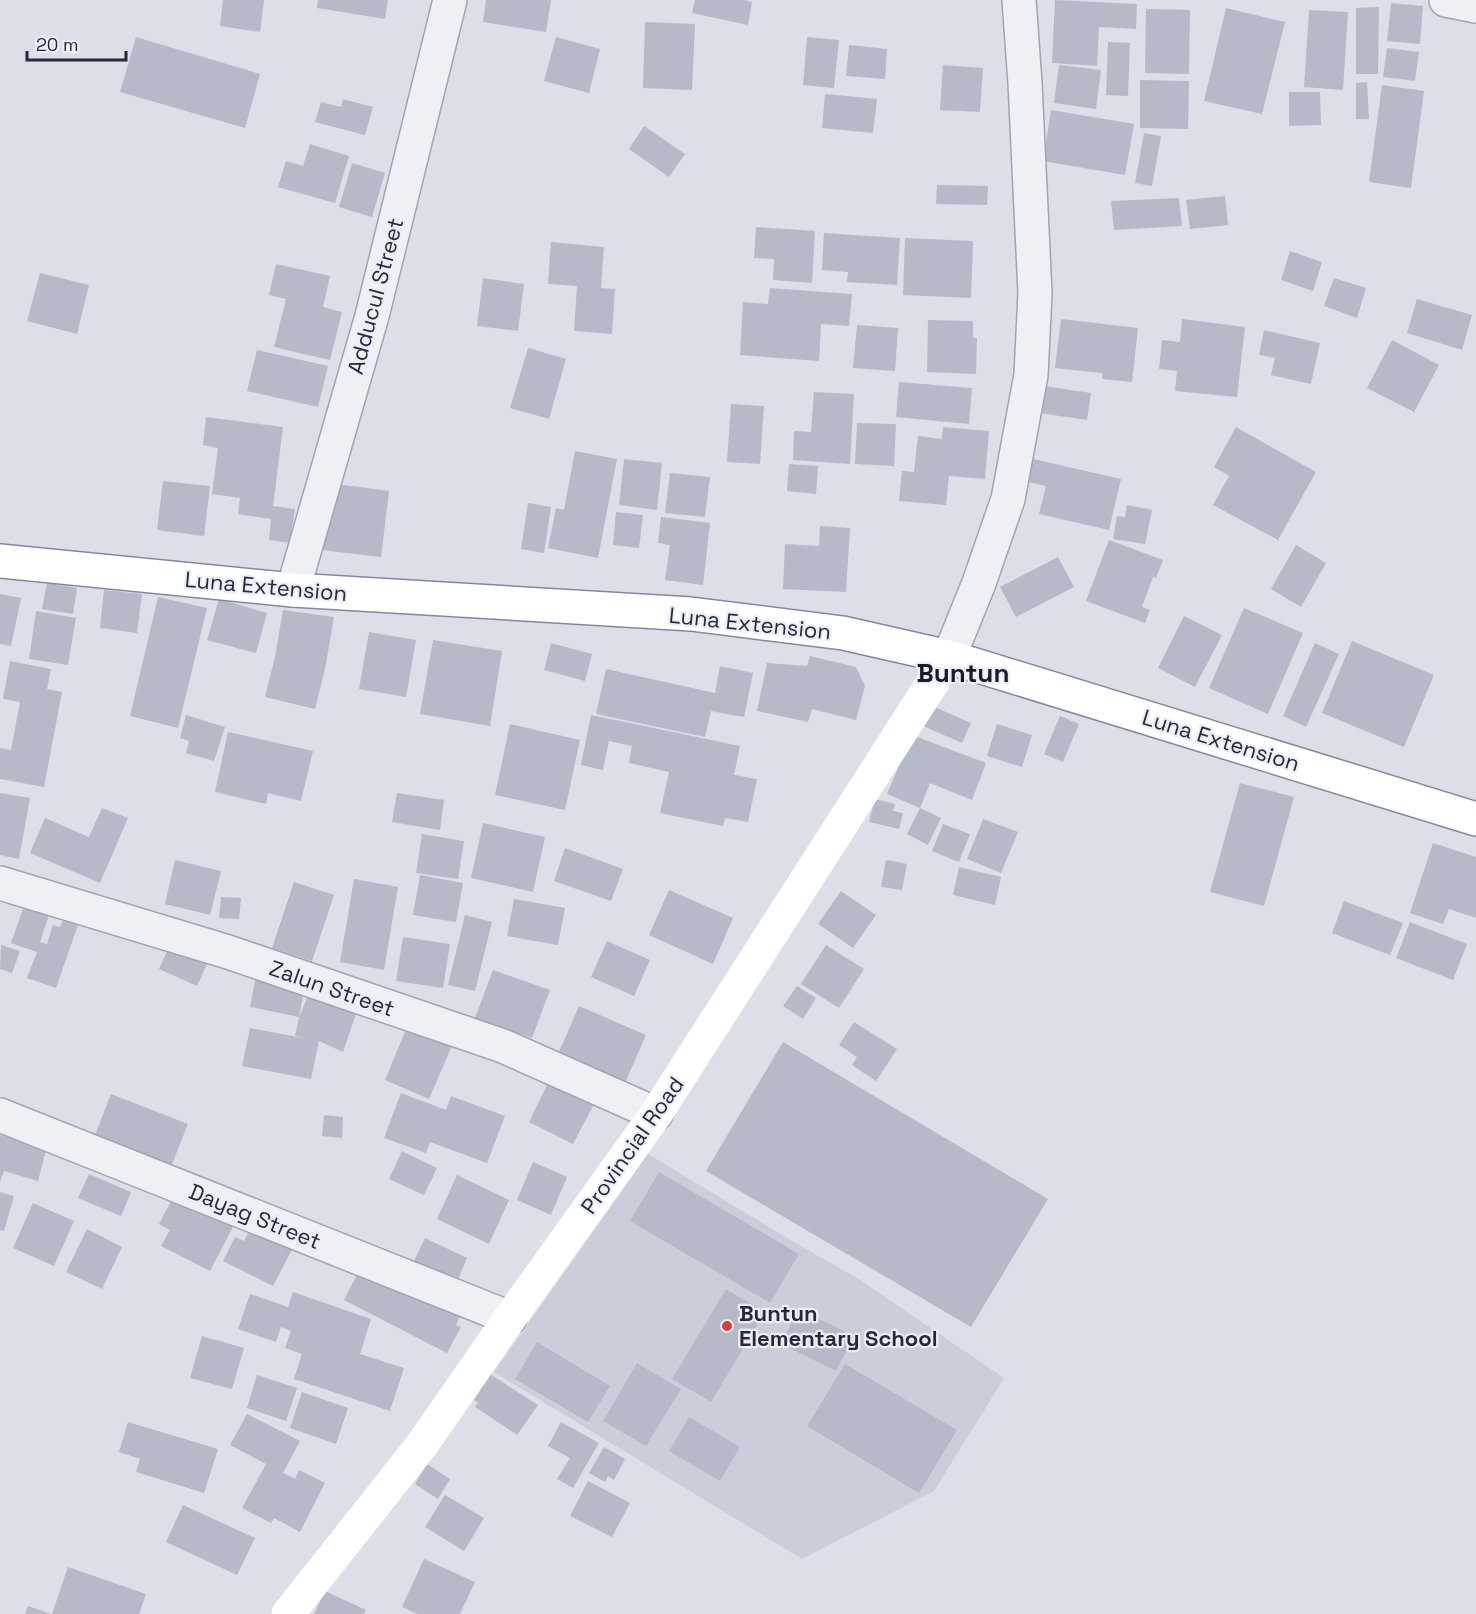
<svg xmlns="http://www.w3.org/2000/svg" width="1476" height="1614" font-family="'Space Grotesk',sans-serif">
<rect width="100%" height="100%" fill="#dcdee8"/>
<polygon fill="#cacdda" points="648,1154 799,1245 860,1280 1004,1378 934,1491 802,1559 494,1372"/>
<g fill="#b6b9c8">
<polygon points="223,0 264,0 260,32 220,26"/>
<polygon points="318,0 388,0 385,19 317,8"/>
<polygon points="486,0 551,0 546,32 483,22"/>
<polygon points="695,0 743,0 752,2 748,25 692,13"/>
<polygon points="1055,0 1137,4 1136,29 1099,27 1097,66 1052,63"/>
<polygon points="1391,3 1423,6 1420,44 1387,41"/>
<polygon points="1379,7 1378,74 1356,74 1356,8"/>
<polygon points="1226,8 1285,22 1262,114 1204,101"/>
<polygon points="1146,9 1190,10 1189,74 1145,73"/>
<polygon points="1309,10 1348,12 1343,90 1304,87"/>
<polygon points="645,22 695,24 692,90 643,88"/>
<polygon points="136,37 260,74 245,128 120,92"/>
<polygon points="556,37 600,49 589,93 544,81"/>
<polygon points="807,37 839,40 834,88 803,85"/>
<polygon points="1108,42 1130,43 1128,96 1106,95"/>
<polygon points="849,45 887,49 885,79 846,76"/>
<polygon points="1387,48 1419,52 1415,81 1383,77"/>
<polygon points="943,65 983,68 980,112 940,110"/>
<polygon points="1059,65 1101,70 1096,109 1054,103"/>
<polygon points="1140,80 1189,81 1188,129 1140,128"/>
<polygon points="1367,82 1369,119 1356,119 1356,83"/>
<polygon points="1382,85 1424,91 1411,188 1369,182"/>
<polygon points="1289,92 1320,92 1321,125 1289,126"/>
<polygon points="825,94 877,99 873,133 822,128"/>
<polygon points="343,99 373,107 365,135 315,122 321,102 341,107"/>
<polygon points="1051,110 1134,124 1125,175 1043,161"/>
<polygon points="644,126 685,154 669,177 629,149"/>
<polygon points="1144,133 1161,136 1152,186 1135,183"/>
<polygon points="310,144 349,156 335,203 278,187 286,161 303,166"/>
<polygon points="352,163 385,173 372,217 339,207"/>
<polygon points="937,185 988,186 987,205 936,204"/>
<polygon points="1225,196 1228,225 1190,229 1186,200"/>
<polygon points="1179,198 1182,226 1114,230 1111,201"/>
<polygon points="756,227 815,231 812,283 773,280 774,259 754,258"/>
<polygon points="824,233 900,238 897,285 847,282 848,272 822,270"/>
<polygon points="905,238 973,241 971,298 903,295"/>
<polygon points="551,242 604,247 601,288 615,289 612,334 574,331 577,286 548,284"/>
<polygon points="1290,251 1322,262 1313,291 1281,280"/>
<polygon points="276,264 330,276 323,307 342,312 330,360 274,347 286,299 269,295"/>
<polygon points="40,273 89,285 77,334 27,321"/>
<polygon points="483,278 524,284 518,331 477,326"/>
<polygon points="1334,278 1366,288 1357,318 1324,306"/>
<polygon points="770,288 852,294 849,326 821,324 819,361 740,355 743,302 768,304"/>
<polygon points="1417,299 1472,315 1462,350 1407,333"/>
<polygon points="1061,319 1138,328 1132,382 1102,379 1102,373 1055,368"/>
<polygon points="1182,319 1245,327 1237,397 1175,391 1177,371 1159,369 1162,340 1180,342"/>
<polygon points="928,320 973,321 973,338 977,338 976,374 927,372"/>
<polygon points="857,325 898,328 895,371 853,368"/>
<polygon points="1264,330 1320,343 1311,384 1271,375 1275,358 1259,355"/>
<polygon points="1392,340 1439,365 1414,412 1367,388"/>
<polygon points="528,348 566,359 549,419 510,408"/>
<polygon points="257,350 328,366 318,407 247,391"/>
<polygon points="899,382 972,388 969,424 896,417"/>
<polygon points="1044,386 1091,393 1087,420 1039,413"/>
<polygon points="814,392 854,394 850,464 793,460 794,431 811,432"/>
<polygon points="731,404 764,406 760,464 727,462"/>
<polygon points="206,417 283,427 273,506 295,509 290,543 269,540 271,519 238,514 240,498 212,494 218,448 203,445"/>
<polygon points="857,423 896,424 894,466 855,464"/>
<polygon points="943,427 989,431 985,479 949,476 946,505 899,501 902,471 914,472 918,436 942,439"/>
<polygon points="1236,427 1316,472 1278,540 1213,505 1229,476 1214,467"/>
<polygon points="575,451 617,459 598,558 548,548 556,508 564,510"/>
<polygon points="1029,458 1121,479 1109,530 1039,514 1046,486 1024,481"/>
<polygon points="624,459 662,463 657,510 619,505"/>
<polygon points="789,464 818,466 816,494 787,491"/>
<polygon points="670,473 710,477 705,517 665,513"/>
<polygon points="163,481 210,486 204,536 157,530"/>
<polygon points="329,483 389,491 381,557 322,550"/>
<polygon points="528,503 551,507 544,553 521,549"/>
<polygon points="1127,505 1152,510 1145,544 1113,539 1117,516 1125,517"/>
<polygon points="616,512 643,515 639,548 613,545"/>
<polygon points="661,517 710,523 703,585 665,580 670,545 658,543"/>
<polygon points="820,526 850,528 846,592 783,589 785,544 819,546"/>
<polygon points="1109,540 1163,560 1156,578 1153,577 1142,607 1150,610 1145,623 1086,601"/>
<polygon points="1296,545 1326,563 1301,607 1271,589"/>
<polygon points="1058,557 1074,587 1016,617 1000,587"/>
<polygon points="47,583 77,588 73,614 42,609"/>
<polygon points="104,590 142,594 137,633 100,628"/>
<polygon points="0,594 21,598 11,646 0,644"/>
<polygon points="158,597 207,608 178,728 130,716"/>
<polygon points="219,599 267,613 256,653 207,640"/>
<polygon points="1244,608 1303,633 1268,714 1209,688"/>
<polygon points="283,610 334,617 325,669 315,709 265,697 275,657"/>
<polygon points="36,611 76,618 68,665 29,659"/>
<polygon points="1184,616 1222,635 1195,687 1158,668"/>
<polygon points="369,632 416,640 406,697 359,689"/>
<polygon points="433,640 502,651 490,726 420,714"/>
<polygon points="1352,641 1434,675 1404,747 1322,713"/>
<polygon points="551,643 592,654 585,681 544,670"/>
<polygon points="1315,643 1339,654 1306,727 1283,716"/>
<polygon points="810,656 856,667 865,686 856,720 812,709 808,722 757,711 767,663 807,666"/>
<polygon points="10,661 51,669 47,689 62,692 44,787 0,779 0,748 11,750 20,702 3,699"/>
<polygon points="720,666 753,673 744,717 711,711 705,737 596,714 606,669 715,693"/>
<polygon points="930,705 971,723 962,743 921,725"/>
<polygon points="186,715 225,727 214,761 186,753 189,741 180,738"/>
<polygon points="591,715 740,746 734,775 757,779 748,822 725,818 723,826 660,813 669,772 629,763 632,746 609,741 603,770 581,765"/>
<polygon points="1060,716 1079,724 1063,762 1044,754"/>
<polygon points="510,724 580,740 565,810 495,795"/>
<polygon points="997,724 1032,735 1022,767 987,756"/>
<polygon points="228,732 313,751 301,801 268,793 266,804 215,792"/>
<polygon points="912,735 986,763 972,800 930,783 920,808 887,794"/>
<polygon points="1240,783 1294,797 1264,906 1210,892"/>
<polygon points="0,793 30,798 19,859 0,855"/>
<polygon points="397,793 444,800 440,830 392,822"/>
<polygon points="875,799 895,804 893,811 903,813 899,829 869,822"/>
<polygon points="102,808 128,818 100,883 30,853 45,818 89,837"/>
<polygon points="920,808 941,818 928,845 907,834"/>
<polygon points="983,819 1018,832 1001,873 967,859"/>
<polygon points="483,823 545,837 533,892 471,878"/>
<polygon points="943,824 970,834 959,862 932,851"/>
<polygon points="422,834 464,841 458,879 416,873"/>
<polygon points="1433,843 1476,857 1476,918 1449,909 1443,924 1410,913"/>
<polygon points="565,848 623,869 611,901 554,881"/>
<polygon points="175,860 221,871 210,915 165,904"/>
<polygon points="886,860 907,864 902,890 881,887"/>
<polygon points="959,867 1001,877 995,905 953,895"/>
<polygon points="420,875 463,883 456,922 413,915"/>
<polygon points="354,879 398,887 384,970 340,962"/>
<polygon points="294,882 334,895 312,961 272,948"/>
<polygon points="669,890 733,918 713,964 649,935"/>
<polygon points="841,891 876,915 853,948 818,924"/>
<polygon points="221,897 241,898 239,919 219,918"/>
<polygon points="514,899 565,908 558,945 507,936"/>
<polygon points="1344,901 1403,923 1390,955 1332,933"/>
<polygon points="24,906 49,915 40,942 47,944 53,925 60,927 63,920 78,925 56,988 27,978 37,952 11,943"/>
<polygon points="465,915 492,922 475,991 448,985"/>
<polygon points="1410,922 1467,944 1453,980 1396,958"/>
<polygon points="174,936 212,953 197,986 159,969"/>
<polygon points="403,937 450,944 443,988 396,981"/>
<polygon points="607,941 650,960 634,996 591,977"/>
<polygon points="1,945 20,951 12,973 0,969"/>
<polygon points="826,945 864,969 839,1008 801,984"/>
<polygon points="493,970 550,990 532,1038 475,1018"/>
<polygon points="256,976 305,985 299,1017 311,989 359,1005 343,1052 319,1041 311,1079 242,1066 250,1028 308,1039 295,1036 299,1017 250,1007"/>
<polygon points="797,986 816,998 803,1019 783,1006"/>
<polygon points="579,1006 646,1035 625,1083 558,1054"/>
<polygon points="409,1022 454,1041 429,1099 385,1080"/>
<polygon points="854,1022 897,1049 876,1081 852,1065 857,1057 839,1045"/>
<polygon points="783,1042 1048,1199 971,1327 706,1171"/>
<polygon points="549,1081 594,1104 573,1144 529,1122"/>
<polygon points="401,1093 446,1110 451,1096 505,1116 487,1163 430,1142 426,1153 384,1138"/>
<polygon points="111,1094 188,1124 168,1174 92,1143"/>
<polygon points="324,1115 343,1117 342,1138 322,1136"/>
<polygon points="0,1135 47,1147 38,1181 4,1171 0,1182"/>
<polygon points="402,1151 437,1168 424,1195 389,1179"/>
<polygon points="533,1162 567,1177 551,1215 517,1200"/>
<polygon points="659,1172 799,1254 770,1303 630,1221"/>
<polygon points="89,1174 131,1192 121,1216 78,1198"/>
<polygon points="457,1175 509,1200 489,1244 437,1219"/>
<polygon points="0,1192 14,1196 4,1231 0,1230"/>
<polygon points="176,1192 235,1223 210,1271 161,1246 170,1230 159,1224"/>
<polygon points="33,1203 74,1221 54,1266 13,1248"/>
<polygon points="252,1225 294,1246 273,1286 223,1261 235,1237 244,1241"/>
<polygon points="87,1229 122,1247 102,1289 66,1272"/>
<polygon points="425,1238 467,1258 456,1284 412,1265"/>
<polygon points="364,1261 462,1312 456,1325 461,1327 447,1353 344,1300"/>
<polygon points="726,1289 765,1312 711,1402 672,1379"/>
<polygon points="293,1292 371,1319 360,1354 404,1368 390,1411 294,1379 302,1354 285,1348 291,1331 281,1327 276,1342 238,1329 250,1294 288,1307"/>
<polygon points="798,1309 854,1336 836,1371 781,1344"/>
<polygon points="202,1336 244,1348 232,1389 190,1378"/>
<polygon points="537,1342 610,1386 588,1422 515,1379"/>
<polygon points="637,1363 681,1389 646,1446 603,1421"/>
<polygon points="845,1364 957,1430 919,1493 807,1426"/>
<polygon points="490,1374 538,1405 517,1435 475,1407 478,1403 474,1400"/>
<polygon points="257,1375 297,1388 286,1421 247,1408"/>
<polygon points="302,1392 348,1408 336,1444 290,1428"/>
<polygon points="247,1414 300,1441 283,1473 295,1479 299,1470 325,1483 300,1532 274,1518 271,1523 242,1508 266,1464 230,1445"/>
<polygon points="689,1417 740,1447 720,1481 669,1451"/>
<polygon points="128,1422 218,1449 204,1493 136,1472 140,1459 119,1452"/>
<polygon points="561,1422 599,1443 573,1488 557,1479 570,1458 548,1446"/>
<polygon points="604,1447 625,1459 614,1480 608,1476 605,1482 589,1473"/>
<polygon points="427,1464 450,1479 438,1499 415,1484"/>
<polygon points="588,1481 630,1503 612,1537 570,1516"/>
<polygon points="445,1495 484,1518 464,1551 425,1527"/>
<polygon points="183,1505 255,1538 237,1575 166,1542"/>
<polygon points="424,1559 475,1582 460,1614 418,1614 402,1607"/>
<polygon points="68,1567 146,1594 139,1614 52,1614"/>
<polygon points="325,1591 366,1610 364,1614 314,1614"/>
<polygon points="28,1606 51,1614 25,1614"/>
</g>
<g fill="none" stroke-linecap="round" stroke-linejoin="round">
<defs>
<g id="minor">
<polyline points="1446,0 1476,6"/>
<polyline points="293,590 372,316 450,0"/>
<polyline points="0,883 228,952 503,1046 656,1114"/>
<polyline points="0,1115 510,1318"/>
</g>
<polyline id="tertiary" points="949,657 979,583 1008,499 1031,375 1035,293 1025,83 1019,0"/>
<polyline id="trunk" points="0,561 293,590 691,614 843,633 949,657 1476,819"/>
</defs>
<use href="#minor" stroke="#a1a4b2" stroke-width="36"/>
<use href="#tertiary" stroke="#a1a4b2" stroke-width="36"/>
<use href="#trunk" stroke="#83889f" stroke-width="36"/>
<use href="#minor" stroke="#eff0f6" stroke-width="33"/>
<use href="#tertiary" stroke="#eff0f6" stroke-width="33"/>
<polyline stroke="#fff" stroke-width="33" points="288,1614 421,1446 510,1318 656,1114 949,657"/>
<use href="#trunk" stroke="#fff" stroke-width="33"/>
</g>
<circle fill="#d74237" stroke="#eceef5" stroke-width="2" cx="727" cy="1326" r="6"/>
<g text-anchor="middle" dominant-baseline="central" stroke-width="4.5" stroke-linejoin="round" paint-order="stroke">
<g font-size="22" fill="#25293f" stroke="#eceef5">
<text transform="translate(375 296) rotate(-75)">Adducul Street</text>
<text transform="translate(266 586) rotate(5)">Luna Extension</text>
<text transform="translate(750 623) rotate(6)">Luna Extension</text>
<text transform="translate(1221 740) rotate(17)">Luna Extension</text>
<text transform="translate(332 988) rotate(19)">Zalun Street</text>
<text transform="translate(632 1145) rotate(-55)">Provincial Road</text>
<text transform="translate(255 1216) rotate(22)">Dayag Street</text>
</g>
<g font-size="22" font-weight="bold" fill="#25293f" stroke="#eceef5" text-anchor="start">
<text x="739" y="1313">Buntun<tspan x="739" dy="25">Elementary School</tspan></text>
</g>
<g font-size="26" font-weight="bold" fill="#181a2f" stroke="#eceef5">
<text x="963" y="673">Buntun</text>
</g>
</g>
<path d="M27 51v9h99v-9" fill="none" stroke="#25293f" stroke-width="3"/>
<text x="36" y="51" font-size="18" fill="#25293f" stroke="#eceef5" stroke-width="4.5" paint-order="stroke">20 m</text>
</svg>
